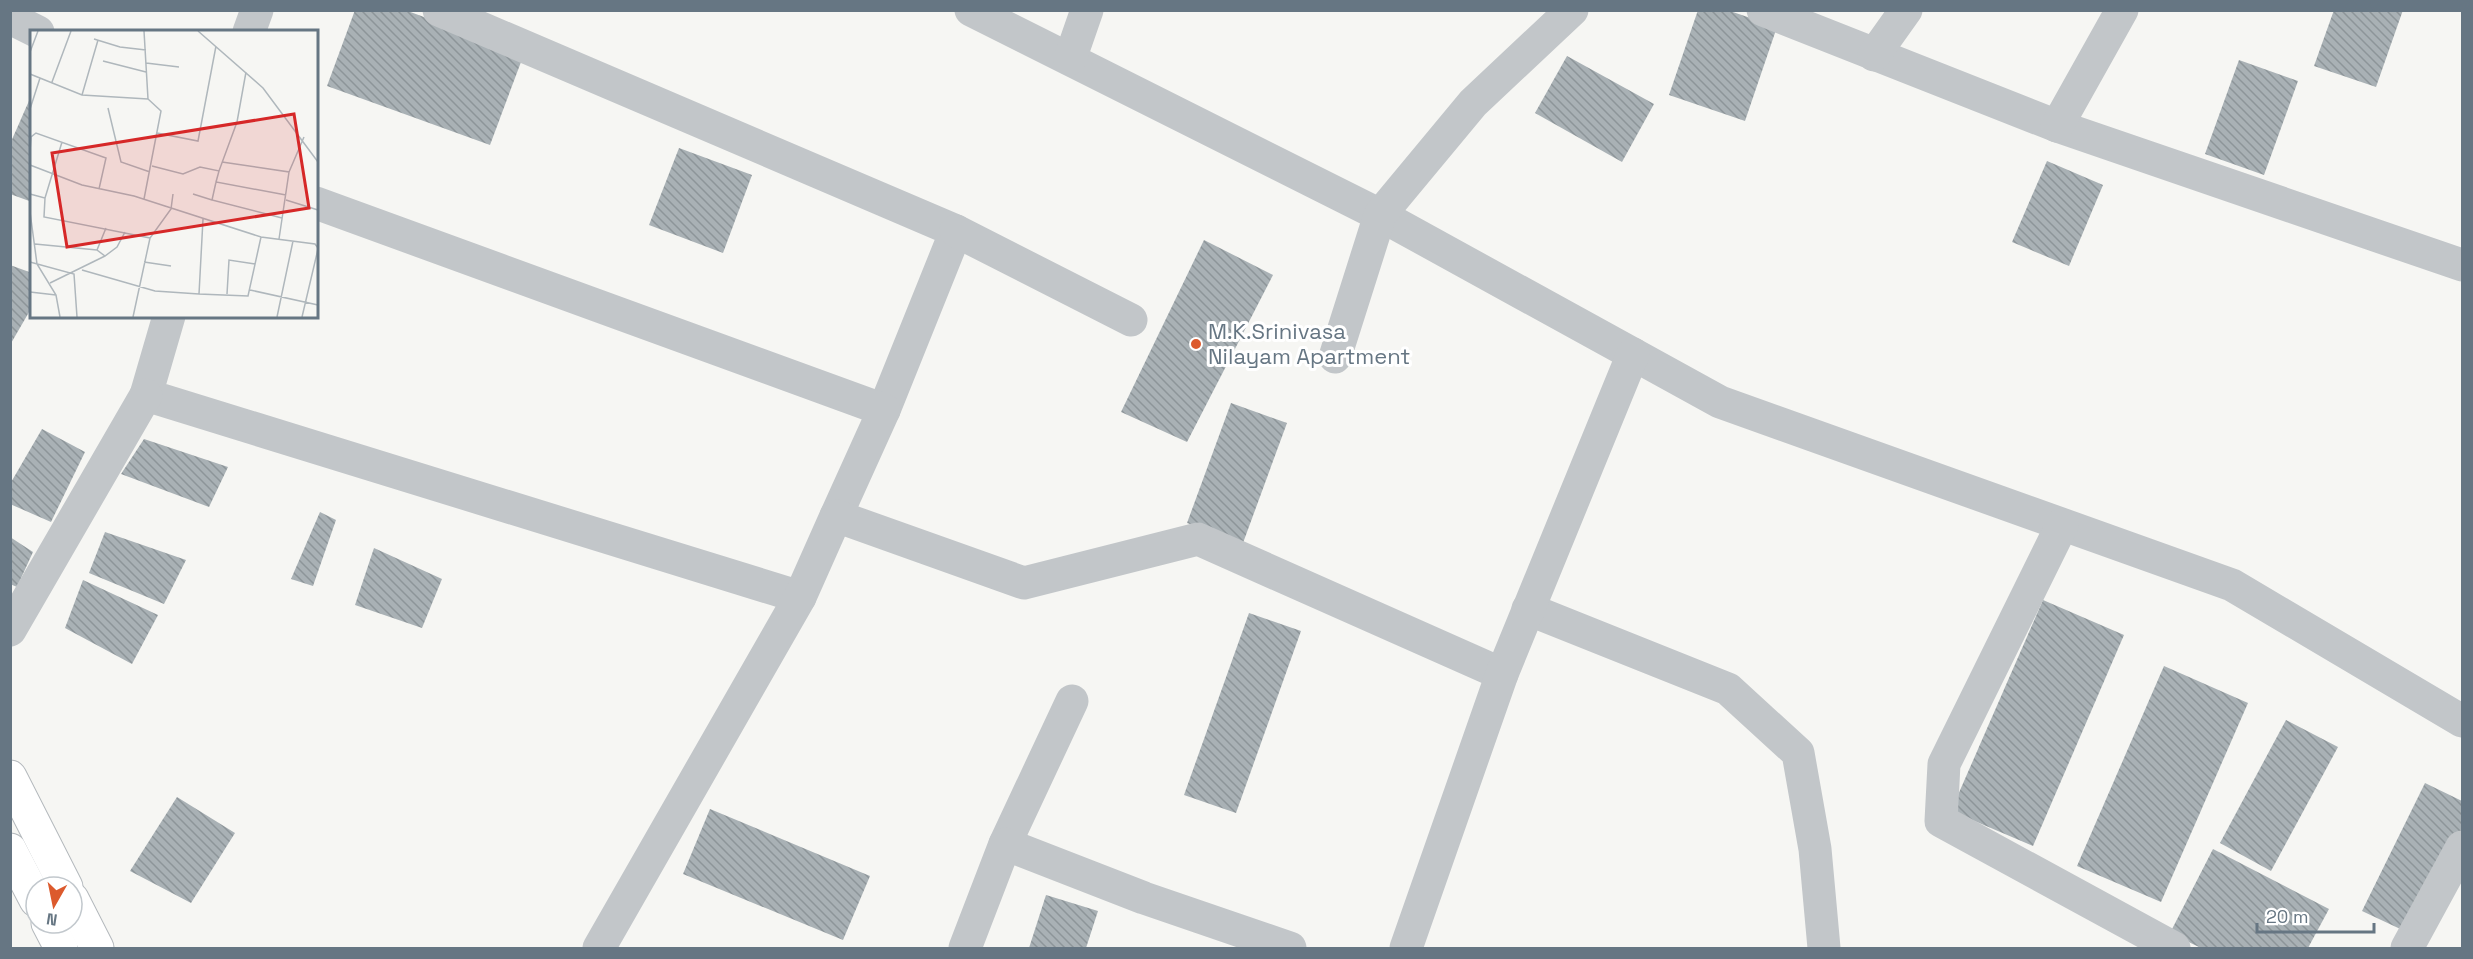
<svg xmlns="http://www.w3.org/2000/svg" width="2473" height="959" font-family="'Space Grotesk',sans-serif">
<defs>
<pattern id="building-back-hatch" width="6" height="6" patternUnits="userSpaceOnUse" patternTransform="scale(1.5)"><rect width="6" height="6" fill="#a9b1b5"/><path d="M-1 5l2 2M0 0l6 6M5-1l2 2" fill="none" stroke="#8d9599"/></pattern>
</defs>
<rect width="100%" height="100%" fill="#f6f6f3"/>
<g fill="url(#building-back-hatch)">
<polygon points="355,10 405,10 524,54 490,145 327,86"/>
<polygon points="1698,10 1727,10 1777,27 1745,121 1669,95"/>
<polygon points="2334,10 2403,10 2376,87 2314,66"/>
<polygon points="1567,56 1654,104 1622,162 1535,113"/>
<polygon points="2239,60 2298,81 2264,175 2205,154"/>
<polygon points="32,94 32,202 10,194 10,144"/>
<polygon points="679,148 752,175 723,253 649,225"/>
<polygon points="2047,161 2103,185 2069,266 2012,242"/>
<polygon points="1204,240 1273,275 1187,442 1121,412"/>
<polygon points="10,265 32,273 32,307 10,345"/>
<polygon points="1231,403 1287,423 1243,543 1187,523"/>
<polygon points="42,429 85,452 51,522 10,504 10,484"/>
<polygon points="144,439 228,467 209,507 121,474"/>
<polygon points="320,512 336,520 313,586 291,579"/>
<polygon points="105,532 186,560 164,604 89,573"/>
<polygon points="10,537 33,552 17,587 10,584"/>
<polygon points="374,548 442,579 422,628 355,605"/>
<polygon points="83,580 158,615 132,664 65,628"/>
<polygon points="2043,600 2124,635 2033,846 1951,811"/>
<polygon points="1249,613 1301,631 1236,813 1184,795"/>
<polygon points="2164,666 2248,703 2161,902 2077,866"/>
<polygon points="2286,720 2338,747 2271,871 2220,843"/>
<polygon points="2425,783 2462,801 2462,829 2411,934 2362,911"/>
<polygon points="177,797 235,833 191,903 130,871"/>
<polygon points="710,809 870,876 843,940 683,874"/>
<polygon points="2213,849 2329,909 2308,948 2201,948 2170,933"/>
<polygon points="1046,895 1098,911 1086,948 1029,948"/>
</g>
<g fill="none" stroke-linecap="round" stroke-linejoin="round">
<defs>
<g id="secondary">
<polyline points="10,777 66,887"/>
<polyline points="10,850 36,900"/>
<polyline points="72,899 97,948"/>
<polyline points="48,923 61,948"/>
</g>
</defs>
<use href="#secondary" stroke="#b4b9bd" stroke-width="35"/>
<g stroke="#c2c6c9" stroke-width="33">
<polyline points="439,10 956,231 884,410"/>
<polyline points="971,10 1380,215 1720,402 2232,585 2462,721"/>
<polyline points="1763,10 2057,126 2462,265"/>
<polyline points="10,18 38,32"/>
<polyline points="249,32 257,10"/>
<polyline points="1874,55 1906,10"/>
<polyline points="1070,59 1087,10"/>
<polyline points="2057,126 2122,10"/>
<polyline points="316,203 884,410 836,516"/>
<polyline points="956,231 1131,320"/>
<polyline points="169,316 146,395 800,597"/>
<polyline points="1335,357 1380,215 1473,103 1572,10"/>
<polyline points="2062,525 1944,764 1941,821 2174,948"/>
<polyline points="1528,609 1728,689 1798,753 1815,849 1824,948"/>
<polyline points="10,630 146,395"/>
<polyline points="1005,844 1072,701"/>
<polyline points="599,948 800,597 836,516 1024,583 1198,539 1502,674"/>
<polyline points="965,948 1005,844 1144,898 1290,948"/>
<polyline points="1406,948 1502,674 1633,354"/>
<polyline points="2407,948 2462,847"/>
</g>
<use href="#secondary" stroke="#fff" stroke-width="33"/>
</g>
<circle fill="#dc5a2d" stroke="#fff" stroke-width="2" cx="1196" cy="344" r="6"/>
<g text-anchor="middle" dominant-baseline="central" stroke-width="6" stroke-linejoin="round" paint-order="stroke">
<g font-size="22" fill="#667683" stroke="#fff" text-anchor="start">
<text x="1208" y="331">M.K.Srinivasa<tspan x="1208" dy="25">Nilayam Apartment</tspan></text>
</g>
</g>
<g transform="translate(30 30)">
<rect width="288" height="288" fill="#f6f6f3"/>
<path fill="none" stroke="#afb7bc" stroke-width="1.5" d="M168 1 233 58 288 132M64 9 90 17 116 20M0 22 8 1M73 31 116 42M116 33 149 37M0 44 52 65 118 69M22 52 41 1M52 65 68 10M78 78 91 132 120 142M0 79 10 48M127 103 168 111 186 16M0 121 1 107 6 103 76 128 69 159M192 132 259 142 249 209M0 135 52 155 104 166 231 207 285 214 288 218M122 136 153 144 170 137 189 141 207 92 216 42M189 141 186 152 256 165M259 142 274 107M186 152 182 170 252 188M0 164 15 168 14 187 120 208M163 164 182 170M15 168 32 112M114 169 131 81 118 69 114 1M256 170 288 180M0 182 7 234 26 265 30 287M173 189 169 264 218 266 231 207M76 198 67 220 75 226 87 217 95 202M5 214 67 220M0 232 44 244 47 287M114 232 141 236M52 240 125 261 169 264M20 253 75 226M220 260 288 275M0 262 26 265M197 264 199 230 225 234M103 287 120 208 141 179 143 164M247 287 263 211M272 287 288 219"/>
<path fill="#d62828" fill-opacity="0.15" stroke="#d62828" stroke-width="3" d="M264 84 279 178 37 217 22 123Z"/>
<rect width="288" height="288" fill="none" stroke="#667683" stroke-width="3"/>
</g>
<rect width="2473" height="959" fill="none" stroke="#667683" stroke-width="24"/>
<g transform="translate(54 905) rotate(189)"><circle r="28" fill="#ffffff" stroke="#c2c8cd" stroke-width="1.5"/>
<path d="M0-4.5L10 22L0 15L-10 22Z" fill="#dc5a2d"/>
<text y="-9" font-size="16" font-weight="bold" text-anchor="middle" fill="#667683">N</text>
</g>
<path d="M2257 923v9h117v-9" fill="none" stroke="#667683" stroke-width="3"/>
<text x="2266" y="923" font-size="18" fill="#667683" stroke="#ffffff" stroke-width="4.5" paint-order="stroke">20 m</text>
</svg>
